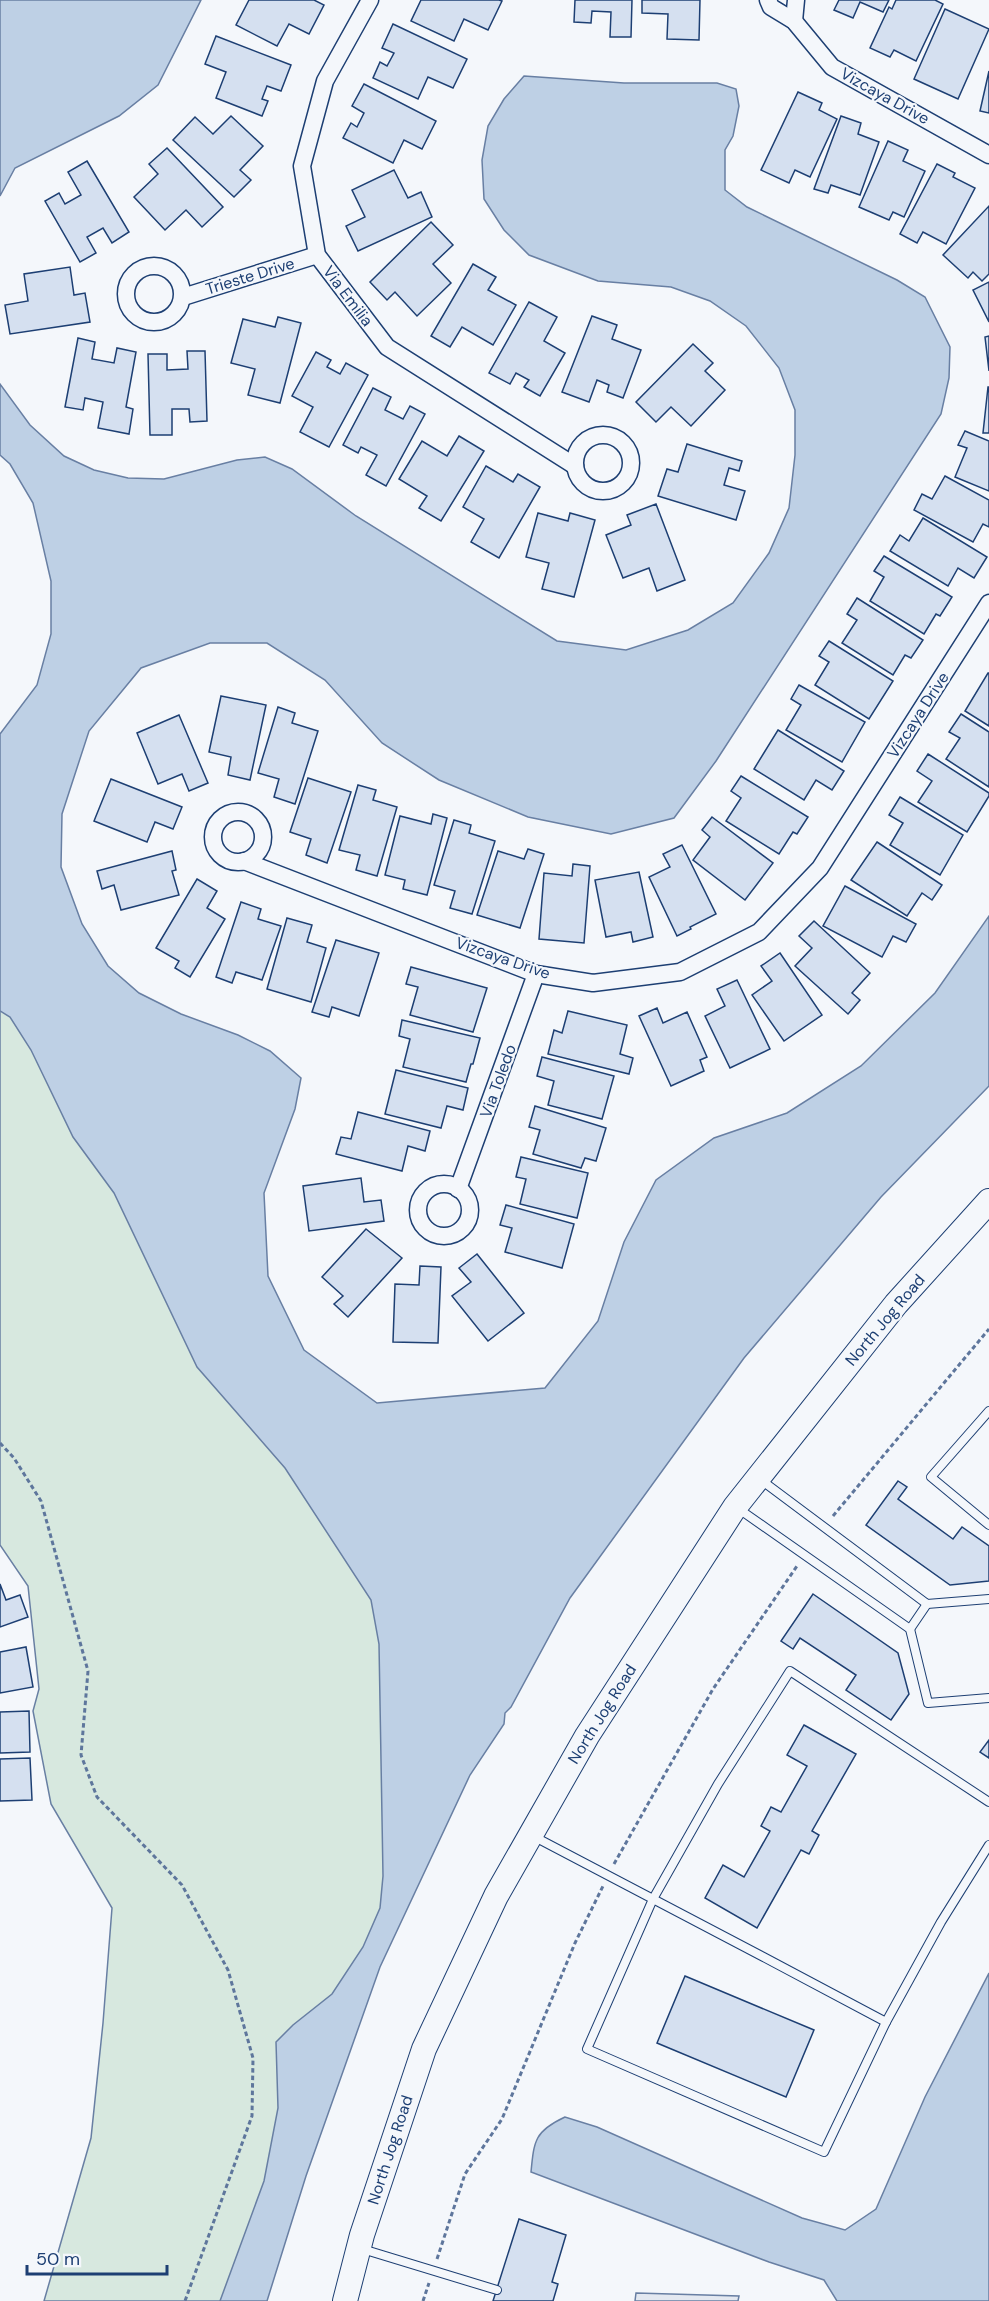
<svg xmlns="http://www.w3.org/2000/svg" width="989" height="2301" font-family="'DM Sans',sans-serif">
<rect width="100%" height="100%" fill="#f4f7fb"/>
<polygon fill="#d7e8df" stroke="#687fa3" stroke-width="1.5" points="0,993 401,1592 405,1865 245,2301 44,2301 91,2138 103,2023 112,1908 51,1804 33,1711 39,1689 28,1586 0,1545"/>
<polygon fill="#e3e8f0" stroke="#687fa3" stroke-width="1.5" points="636,2293 739,2296 738,2301 635,2301"/>
<g fill="#bed0e5" stroke="#687fa3" stroke-width="1.5">
<polygon points="0,0 201,0 158,85 119,116 15,168 0,196"/>
<polygon points="524,76 624,83 717,83 736,89 739,106 733,136 725,150 725,190 747,207 897,280 925,297 950,347 949,378 941,414 716,761 674,818 611,834 528,817 439,780 382,743 325,680 267,643 210,643 141,668 89,731 62,814 61,867 82,924 108,966 139,993 181,1014 238,1035 270,1051 301,1078 295,1109 264,1193 268,1276 304,1350 377,1403 545,1388 598,1321 624,1242 656,1180 714,1138 787,1113 861,1066 935,993 989,916 989,1086 881,1197 744,1358 570,1598 511,1707 505,1713 504,1724 470,1775 380,1967 306,2176 267,2301 220,2301 264,2181 278,2108 276,2042 293,2025 332,1994 363,1947 380,1908 383,1876 379,1644 371,1600 285,1468 197,1367 114,1193 73,1137 31,1050 10,1017 0,1011 0,734 37,685 51,634 51,581 33,503 10,464 0,455 0,384 30,425 64,456 94,470 128,478 164,479 237,460 265,457 292,469 356,516 557,641 626,650 688,630 733,603 769,553 789,508 795,455 795,410 779,368 746,326 710,301 671,287 598,281 529,255 504,230 484,199 482,160 488,126 504,99"/>
<path d="M989 1973V2301H837L824 2280 769 2262 531 2172C534 2140 535 2131 565 2117L597 2127 802 2218 845 2230 876 2209 925 2097Z"/>
</g>
<g fill="#d5e0f0" stroke="#1d3f73" stroke-width="1.5">
<polygon points="249,0 314,0 324,5 309,34 289,24 277,46 236,25"/>
<polygon points="421,0 499,0 502,1 488,30 464,19 454,41 411,21"/>
<polygon points="575,0 632,0 631,37 610,37 611,12 592,11 591,23 574,22"/>
<polygon points="642,0 700,0 699,40 667,39 668,14 642,13"/>
<polygon points="839,0 889,0 883,12 860,2 853,18 834,10"/>
<polygon points="896,0 935,0 943,4 916,61 894,50 890,57 870,48 889,7 892,9"/>
<polygon points="945,9 989,29 958,99 914,79"/>
<polygon points="393,24 467,59 453,88 428,77 418,99 373,78 380,62 387,66 394,53 382,48"/>
<polygon points="216,36 291,65 281,91 267,86 262,99 268,101 262,116 216,98 226,72 205,64"/>
<polygon points="989,71 989,113 980,111"/>
<polygon points="364,84 436,121 422,149 404,140 393,163 343,138 351,123 357,127 364,113 352,106"/>
<polygon points="798,92 822,103 819,110 837,119 810,177 795,170 789,183 761,170"/>
<polygon points="231,116 263,146 240,170 251,180 234,197 173,140 195,117 213,134"/>
<polygon points="841,116 861,123 858,134 879,142 860,195 831,185 828,193 814,189"/>
<polygon points="888,141 908,150 903,161 925,171 904,217 893,212 889,220 859,207"/>
<polygon points="167,148 223,207 202,227 186,210 165,230 134,197 158,174 149,164"/>
<polygon points="87,161 129,232 112,243 103,228 87,237 96,253 80,262 45,201 59,193 65,204 81,195 68,172"/>
<polygon points="937,164 955,173 953,177 975,188 946,244 923,232 917,243 900,234"/>
<polygon points="394,170 408,198 421,192 432,217 358,251 346,226 365,217 352,190"/>
<polygon points="989,206 989,274 982,281 973,272 968,278 943,255"/>
<polygon points="431,222 453,245 433,264 451,283 417,316 395,292 387,300 370,282"/>
<polygon points="473,264 496,277 488,290 516,305 493,345 462,327 450,347 431,336"/>
<polygon points="70,267 74,295 85,293 90,322 10,334 5,305 28,301 24,274"/>
<polygon points="989,282 989,322 973,290"/>
<polygon points="529,302 557,317 544,341 565,353 540,396 524,387 529,380 516,373 510,384 489,373"/>
<polygon points="592,316 617,325 612,339 641,350 623,398 607,392 609,385 597,380 589,402 562,392"/>
<polygon points="278,317 301,323 280,403 248,395 255,369 231,363 243,319 275,327"/>
<polygon points="989,336 989,371 985,337"/>
<polygon points="78,338 95,342 92,359 114,363 117,348 136,352 126,407 133,409 129,434 98,428 103,402 85,398 83,410 65,407"/>
<polygon points="693,344 713,363 705,371 725,390 691,426 671,407 656,422 636,402"/>
<polygon points="187,351 205,351 207,421 190,422 189,409 172,409 172,435 150,435 148,354 167,354 167,370 188,369"/>
<polygon points="316,352 331,360 327,367 340,374 346,363 368,375 329,447 300,432 313,407 292,396"/>
<polygon points="988,387 989,387 989,433 983,433"/>
<polygon points="373,388 391,397 385,410 403,419 410,406 425,414 386,486 366,475 377,455 361,447 358,453 343,445"/>
<polygon points="965,431 989,441 989,491 955,477 967,448 958,445"/>
<polygon points="459,436 484,451 441,521 419,508 427,496 399,479 422,441 447,456"/>
<polygon points="687,444 742,461 739,471 729,468 724,485 745,491 736,520 658,496 667,469 678,472"/>
<polygon points="486,466 513,482 518,474 540,487 499,558 471,542 484,519 463,507"/>
<polygon points="945,476 989,500 989,527 983,524 973,542 914,510 922,494 932,499"/>
<polygon points="656,504 685,580 657,591 649,568 623,578 606,535 631,525 627,515"/>
<polygon points="538,513 568,521 570,513 595,520 574,597 542,589 549,563 526,557"/>
<polygon points="923,518 987,557 974,578 958,568 948,586 890,551 900,535 909,541"/>
<polygon points="884,556 952,597 940,616 936,614 924,634 870,601 884,577 874,571"/>
<polygon points="857,598 923,640 911,658 905,655 893,675 842,643 857,620 847,614"/>
<polygon points="829,641 893,681 869,719 815,685 829,662 819,656"/>
<polygon points="988,673 989,673 989,726 965,711"/>
<polygon points="799,685 865,722 842,762 786,730 801,705 791,699"/>
<polygon points="221,696 266,705 250,780 228,775 231,757 209,752"/>
<polygon points="278,707 295,713 292,723 318,731 295,804 274,797 279,779 258,773"/>
<polygon points="961,714 989,732 989,787 946,759 960,738 949,732"/>
<polygon points="179,715 208,783 189,791 182,774 158,784 137,733"/>
<polygon points="778,730 844,771 832,790 816,780 804,800 754,769"/>
<polygon points="928,754 989,793 989,796 967,832 918,802 932,781 917,771"/>
<polygon points="741,776 808,817 797,834 793,832 779,854 726,821 741,798 731,791"/>
<polygon points="308,778 351,792 327,863 306,855 311,839 290,832"/>
<polygon points="111,779 182,807 173,829 155,822 147,842 94,821"/>
<polygon points="358,785 376,790 373,800 397,807 377,876 356,870 360,855 339,850"/>
<polygon points="900,797 963,835 940,875 890,845 903,823 889,815"/>
<polygon points="433,814 447,818 427,895 403,889 405,880 385,875 400,816 431,824"/>
<polygon points="712,817 773,863 745,900 693,860 710,837 702,830"/>
<polygon points="454,820 471,825 469,833 495,841 472,914 450,908 455,891 434,885"/>
<polygon points="877,842 942,885 932,900 922,893 907,916 851,880"/>
<polygon points="682,845 716,914 690,927 691,929 677,936 649,877 670,867 663,854"/>
<polygon points="528,849 544,854 520,928 477,915 498,851 524,859"/>
<polygon points="172,851 176,870 172,871 179,895 121,910 114,885 102,889 97,871"/>
<polygon points="573,864 590,866 584,943 539,939 544,873 572,876"/>
<polygon points="639,872 653,937 633,942 631,932 606,937 595,880"/>
<polygon points="197,879 217,891 207,908 225,919 190,977 175,968 179,961 156,948"/>
<polygon points="845,886 916,924 906,942 893,936 882,957 823,926"/>
<polygon points="241,902 261,909 258,919 281,926 262,980 236,972 232,983 216,977"/>
<polygon points="287,918 312,925 307,942 326,948 311,1002 267,989"/>
<polygon points="814,921 870,973 852,993 860,1000 848,1014 795,966 812,948 799,936"/>
<polygon points="336,940 379,953 359,1016 332,1007 329,1017 312,1012"/>
<polygon points="780,953 822,1015 784,1041 752,995 772,981 761,966"/>
<polygon points="411,967 487,988 473,1032 410,1015 418,987 406,984"/>
<polygon points="737,980 770,1049 730,1068 705,1016 725,1006 717,989"/>
<polygon points="657,1008 663,1023 687,1012 707,1057 700,1060 704,1071 671,1086 639,1016"/>
<polygon points="568,1011 627,1025 620,1054 633,1058 629,1074 548,1054 554,1030 562,1033"/>
<polygon points="402,1020 480,1038 473,1064 471,1064 466,1082 403,1067 410,1039 399,1036"/>
<polygon points="542,1057 614,1076 602,1119 548,1105 554,1081 537,1076"/>
<polygon points="396,1070 468,1088 463,1110 447,1106 441,1128 385,1114"/>
<polygon points="535,1106 606,1128 596,1161 585,1158 581,1168 533,1154 540,1130 529,1127"/>
<polygon points="358,1112 430,1131 425,1151 408,1146 402,1171 336,1154 341,1137 351,1139"/>
<polygon points="521,1157 588,1173 577,1218 520,1204 526,1179 516,1177"/>
<polygon points="361,1178 364,1202 381,1200 384,1221 309,1231 303,1186"/>
<polygon points="506,1205 574,1224 562,1268 505,1252 512,1228 500,1225"/>
<polygon points="366,1229 402,1258 348,1317 334,1304 343,1296 322,1277"/>
<polygon points="477,1254 524,1313 488,1341 452,1296 471,1282 459,1268"/>
<polygon points="420,1266 441,1267 438,1343 393,1342 395,1284 419,1285"/>
<polygon points="898,1481 907,1487 898,1499 953,1539 962,1527 989,1546 989,1581 950,1585 866,1525"/>
<polygon points="0,1584 6,1600 20,1595 28,1617 0,1627"/>
<polygon points="813,1594 898,1653 909,1694 891,1720 846,1690 856,1675 800,1638 793,1649 781,1641"/>
<polygon points="26,1647 33,1687 0,1693 0,1652"/>
<polygon points="29,1711 30,1752 0,1753 0,1712"/>
<polygon points="804,1725 856,1754 812,1831 819,1835 809,1854 801,1850 757,1928 705,1898 723,1865 744,1877 770,1831 761,1826 771,1807 781,1812 807,1766 787,1755"/>
<polygon points="989,1740 989,1758 980,1752"/>
<polygon points="30,1758 32,1800 0,1801 0,1759"/>
<polygon points="685,1976 814,2030 786,2097 657,2043"/>
<polygon points="519,2219 566,2235 552,2282 558,2284 553,2301 493,2301"/>
</g>
<g fill="none" stroke-linecap="round" stroke-linejoin="round">
<defs>
<g id="lane">
<polyline points="989,1411 931,1477 989,1525"/>
<polyline points="761,1480 927,1604 989,1599"/>
<polyline points="736,1507 910,1629 928,1703 989,1698"/>
<polyline points="910,1629 927,1604"/>
<path d="M531 1835C650 1897 768 1959 886 2022L824 2152 587 2049 653 1899 718 1784 790 1671 989 1802"/>
<polyline points="886,2022 941,1922 989,1845"/>
<polyline points="359,2248 497,2290"/>
</g>
<g id="street">
<polyline points="370,0 325,81 302,166 317,255 387,347 575,466"/>
<polyline points="768,0 771,7 794,21 832,67 989,155"/>
<polyline points="794,21 796,0"/>
<circle cx="154" cy="294" r="28"/>
<polyline points="183,297 317,255"/>
<circle cx="603" cy="463" r="28"/>
<circle cx="238" cy="837" r="25"/>
<polyline points="244,861 536,974 593,983 680,972 759,932 820,868 989,603"/>
<circle cx="444" cy="1210" r="26"/>
<polyline points="458,1189 536,974"/>
</g>
<polyline id="secondary" points="345,2301 362,2235 424,2049 496,1896 587,1736 735,1507 896,1304 989,1201"/>
</defs>
<use href="#lane" stroke="#1d3f73" stroke-width="10"/>
<use href="#street" stroke="#1d3f73" stroke-width="19"/>
<use href="#secondary" stroke="#1d3f73" stroke-width="26"/>
<g stroke="#5e769c" stroke-width="3" stroke-dasharray="4.5 3" stroke-linecap="butt">
<polyline points="0,1443 14,1458 41,1501 88,1671 81,1755 97,1797 182,1885 228,1970 253,2058 252,2116 185,2301"/>
<polyline points="833,1516 989,1329"/>
<polyline points="614,1864 713,1689 797,1566"/>
<polyline points="437,2259 465,2174 502,2119 575,1943 603,1886"/>
<polyline points="423,2301 429,2283"/>
</g>
<use href="#lane" stroke="#f4f7fb" stroke-width="8"/>
<use href="#street" stroke="#f4f7fb" stroke-width="16"/>
<use href="#secondary" stroke="#f4f7fb" stroke-width="24"/>
</g>
<g text-anchor="middle" dominant-baseline="central" stroke-width="4.5" stroke-linejoin="round" paint-order="stroke">
<g font-size="16" fill="#1d3f73" stroke="#f4f7fb">
<text transform="translate(885 96) rotate(29)">Vizcaya Drive</text>
<text transform="translate(250 276) rotate(-17)">Trieste Drive</text>
<text transform="translate(348 296) rotate(53)">Via Emilia</text>
<text transform="translate(918 715) rotate(-57)">Vizcaya Drive</text>
<text transform="translate(503 958) rotate(19)">Vizcaya Drive</text>
<text transform="translate(498 1081) rotate(-70)">Via Toledo</text>
<text transform="translate(885 1320) rotate(-50)">North Jog Road</text>
<text transform="translate(602 1714) rotate(-58)">North Jog Road</text>
<text transform="translate(390 2150) rotate(-72)">North Jog Road</text>
</g>
</g>
<path d="M27 2265v9h140v-9" fill="none" stroke="#1d3f73" stroke-width="3"/>
<text x="36" y="2265" font-size="18" fill="#1d3f73" stroke="#f4f7fb" stroke-width="4.5" paint-order="stroke">50 m</text>
</svg>
